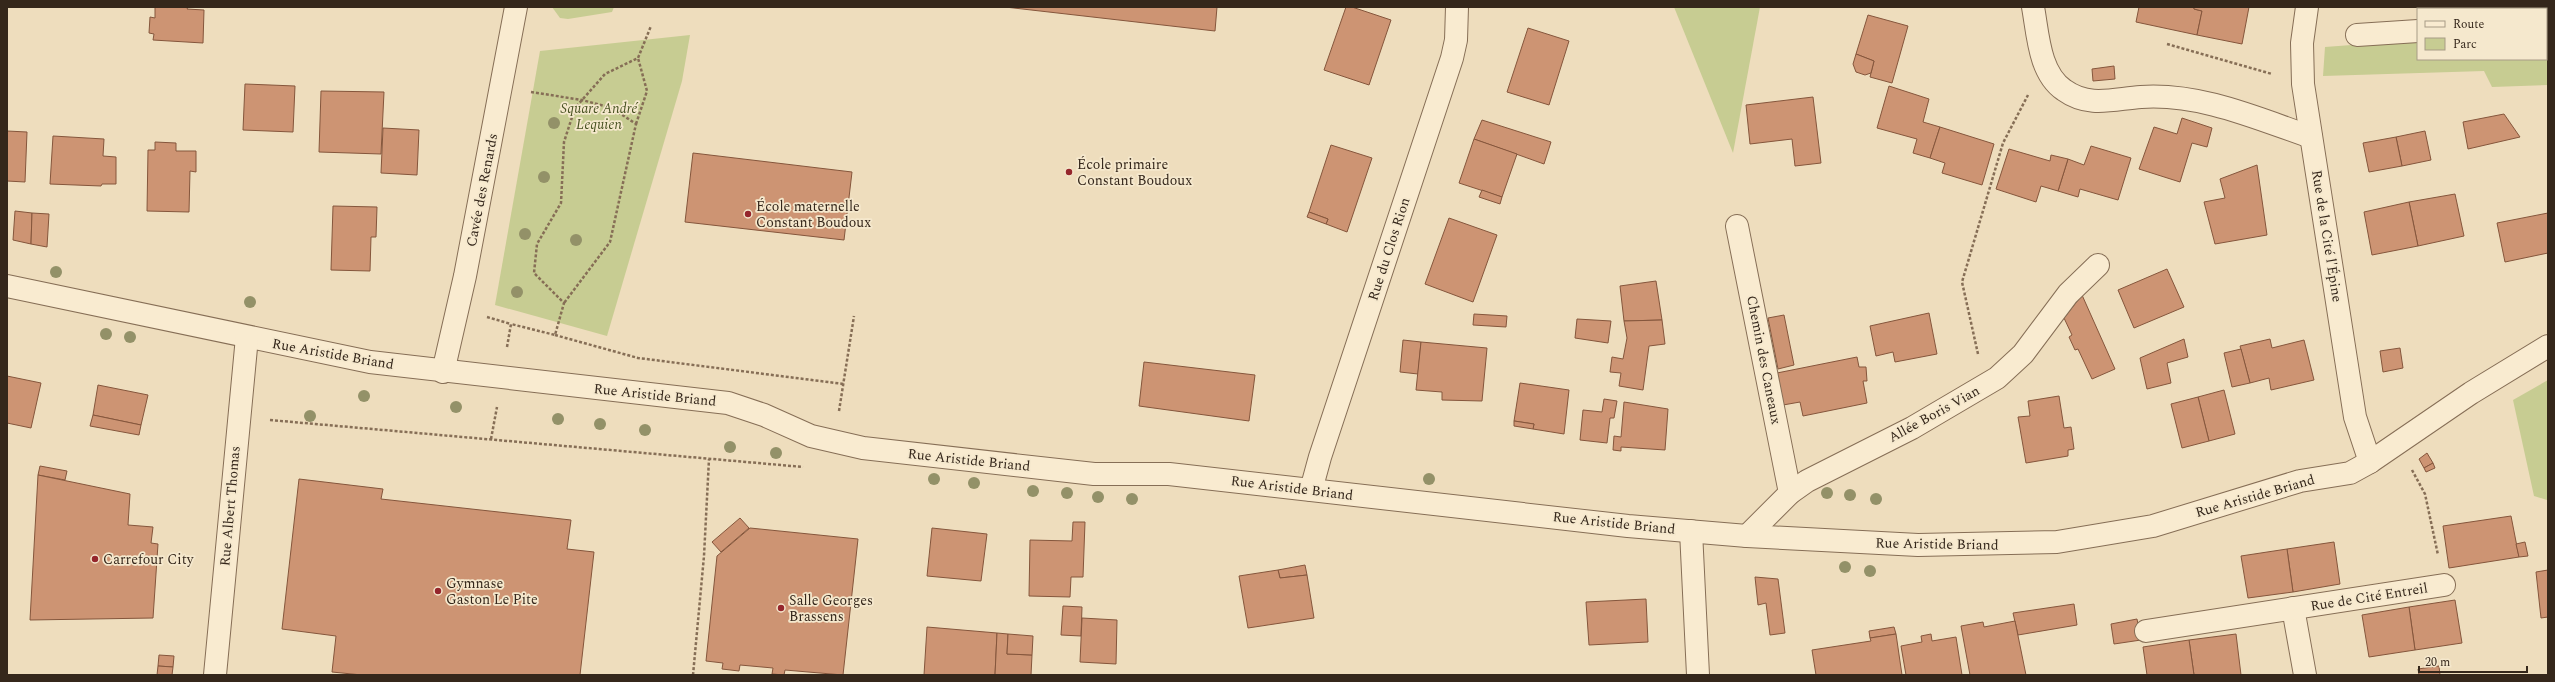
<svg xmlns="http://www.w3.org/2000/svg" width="2555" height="682" font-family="Spectral,serif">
<rect width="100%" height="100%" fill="#eeddbd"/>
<g fill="#c7cc92">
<polygon points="552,7 614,7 612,12 568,19 560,18"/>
<polygon points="1674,7 1760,7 1733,153"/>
<polygon points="2546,34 2548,34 2548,85 2492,87 2484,71 2323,76 2325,47 2418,40 2418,59 2546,59"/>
<polygon points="690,35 682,81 607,336 495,305 540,51"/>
<polygon points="2548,380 2548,504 2547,500 2534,496 2513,400"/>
</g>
<g fill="#cd9473" stroke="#85563c">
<polygon points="155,7 188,7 187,9 204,10 203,43 153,40 154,34 149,33 150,17 155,18"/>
<polygon points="1005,7 1217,7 1215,31"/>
<polygon points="1346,7 1352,7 1391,20 1369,85 1324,70"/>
<polygon points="2139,7 2194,7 2194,9 2202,11 2197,35 2136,22"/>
<polygon points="2194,7 2249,7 2242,44 2197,35 2202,11 2194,9"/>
<polygon points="2440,7 2475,7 2475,9"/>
<polygon points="1868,15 1908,26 1892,83 1870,77 1874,61 1856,54"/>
<polygon points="1528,28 1569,41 1549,105 1507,92"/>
<polygon points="1856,54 1874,61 1871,73 1865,75 1856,72 1853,64"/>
<polygon points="2114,66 2115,79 2093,81 2092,69"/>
<polygon points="245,84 295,86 293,132 243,130"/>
<polygon points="1889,86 1929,99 1923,122 1940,127 1930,158 1913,153 1917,139 1877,128"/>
<polygon points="321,91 384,92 381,154 319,152"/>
<polygon points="1813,97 1821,163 1795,166 1792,139 1750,144 1746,105"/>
<polygon points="2504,114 2520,137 2468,149 2463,122"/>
<polygon points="2182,118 2212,128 2207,147 2192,143 2180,182 2139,169 2154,127 2177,134"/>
<polygon points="1482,120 1551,142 1544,164 1474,139"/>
<polygon points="1940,127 1994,144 1982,185 1942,173 1945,163 1930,158"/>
<polygon points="383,128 419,130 417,175 381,173"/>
<polygon points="7,131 27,132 25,182 7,181"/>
<polygon points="2425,131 2431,160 2402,166 2396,137"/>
<polygon points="53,136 104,139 103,156 116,157 116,184 102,184 101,186 50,184"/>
<polygon points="2396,137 2402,166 2369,172 2363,143"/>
<polygon points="1474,139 1517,154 1502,197 1459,183"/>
<polygon points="155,142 176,143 176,151 196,151 196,172 190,171 189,212 147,211 148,150 155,150"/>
<polygon points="1331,145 1372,158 1347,232 1326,224 1328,219 1309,212"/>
<polygon points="2091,146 2131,158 2118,200 2080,189 2078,197 2058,191 2068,159 2084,165"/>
<polygon points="2009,149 2050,161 2051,155 2068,159 2058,191 2041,186 2036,202 1996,189"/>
<polygon points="693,153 852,172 844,240 685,222"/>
<polygon points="2257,165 2267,235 2215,244 2204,202 2225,198 2220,179"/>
<polygon points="1482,190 1502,197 1500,204 1479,197"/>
<polygon points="2455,194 2464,236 2418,246 2409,202"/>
<polygon points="2409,202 2418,246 2372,255 2364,212"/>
<polygon points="333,206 377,207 376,237 371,237 370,271 331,270"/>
<polygon points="15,211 32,213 31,244 13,240"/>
<polygon points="1309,212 1328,219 1326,224 1307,217"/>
<polygon points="32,213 49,214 47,247 31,244"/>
<polygon points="2548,213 2548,253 2505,262 2497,223"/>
<polygon points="1449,218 1497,235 1473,302 1425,284"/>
<polygon points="2167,269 2184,307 2134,328 2118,290"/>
<polygon points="1656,281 1662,320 1624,321 1620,286"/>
<polygon points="2082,295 2115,369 2092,379 2078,349 2075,350 2069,337 2072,335 2064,318"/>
<polygon points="1929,313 1937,354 1895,362 1893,352 1876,356 1870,326"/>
<polygon points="1474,314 1507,316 1506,327 1473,325"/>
<polygon points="1784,315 1794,365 1778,369 1768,318"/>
<polygon points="1577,319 1611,321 1608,343 1575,338"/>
<polygon points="1662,320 1665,344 1649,346 1643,390 1619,386 1621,373 1610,372 1612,357 1623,359 1627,338 1624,321"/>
<polygon points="2184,339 2188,357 2167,363 2171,383 2147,389 2140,358"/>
<polygon points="2270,339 2272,348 2304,340 2314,380 2271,390 2269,378 2250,383 2240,346"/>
<polygon points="1403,340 1421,342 1418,374 1400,372"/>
<polygon points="1421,342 1487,348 1482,401 1442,400 1442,392 1416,390"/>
<polygon points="2400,348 2403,368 2383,372 2380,351"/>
<polygon points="2241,349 2250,383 2232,387 2224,353"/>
<polygon points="1857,357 1859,367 1866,367 1867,381 1863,381 1867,403 1803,416 1800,402 1783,405 1777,373"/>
<polygon points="1144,362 1255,375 1249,421 1139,406"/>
<polygon points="7,376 41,383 31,428 7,423"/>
<polygon points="1520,383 1569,390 1564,434 1533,429 1534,424 1514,421"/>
<polygon points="98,385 148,395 141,425 93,415"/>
<polygon points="2224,390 2235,434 2209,441 2198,397"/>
<polygon points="2059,396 2064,428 2071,427 2074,449 2068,450 2068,456 2026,463 2018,417 2030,416 2028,401"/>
<polygon points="2198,397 2209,441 2182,448 2171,404"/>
<polygon points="1604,399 1617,401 1614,418 1610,418 1607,443 1580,440 1583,410 1602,412"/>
<polygon points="1624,402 1668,409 1665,450 1621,447 1621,451 1613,450 1614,436 1621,437"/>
<polygon points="93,415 141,425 139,435 90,426"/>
<polygon points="1514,421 1534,424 1533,429 1514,426"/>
<polygon points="2427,453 2433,463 2424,468 2419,459"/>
<polygon points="2433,463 2435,468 2426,472 2424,468"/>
<polygon points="40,466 67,471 65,480 38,475"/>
<polygon points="38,475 130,494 128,525 153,527 151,543 158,544 153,618 30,620"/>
<polygon points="299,479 383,489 381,499 571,520 567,549 594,552 580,675 362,675 332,672 336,636 282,629"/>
<polygon points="2511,516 2519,557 2449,568 2443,526"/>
<polygon points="740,518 749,528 721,552 712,542"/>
<polygon points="1073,522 1085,522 1083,577 1071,577 1070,597 1029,596 1030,540 1072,541"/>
<polygon points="750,528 858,539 843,675 785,670 784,675 772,674 773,668 740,665 739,671 722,669 723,663 706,661 717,556"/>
<polygon points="932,528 987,534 981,581 927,576"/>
<polygon points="2334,542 2340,584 2293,592 2287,549"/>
<polygon points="2525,542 2528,556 2519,557 2516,544"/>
<polygon points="2287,549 2293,592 2248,598 2241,556"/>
<polygon points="1305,565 1307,575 1280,578 1278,570"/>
<polygon points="1278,570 1280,578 1307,575 1314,618 1248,628 1239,576"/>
<polygon points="2548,570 2548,617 2541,618 2536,572"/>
<polygon points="1755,577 1778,579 1785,633 1770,635 1766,603 1758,605"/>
<polygon points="1646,599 1648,642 1589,645 1586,602"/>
<polygon points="2455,600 2462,643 2415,650 2409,607"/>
<polygon points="2074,604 2077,625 2018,635 2013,613"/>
<polygon points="1063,606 1082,607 1081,636 1061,635"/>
<polygon points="2409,607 2415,650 2369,657 2362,615"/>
<polygon points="1082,618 1117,620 1116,664 1080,662"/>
<polygon points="2137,619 2141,640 2114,644 2111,624"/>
<polygon points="2015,621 2026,675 1970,675 1961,626 1983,622 1984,627"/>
<polygon points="927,627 997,633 995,675 924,675"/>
<polygon points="1894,627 1896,634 1870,638 1869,631"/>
<polygon points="997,633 1008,634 1007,654 1032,655 1031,675 995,675"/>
<polygon points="1008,634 1033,636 1032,655 1007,654"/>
<polygon points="1896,634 1902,675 1816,675 1812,650 1871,641 1870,638"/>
<polygon points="1931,634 1932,641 1956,637 1962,675 1906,675 1901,646 1922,642 1921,636"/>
<polygon points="2236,634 2241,675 2194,675 2189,640"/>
<polygon points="2189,640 2194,675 2147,675 2143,647"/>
<polygon points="159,655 174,656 173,667 158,666"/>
<polygon points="158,666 173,667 172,675 157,675"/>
<polygon points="2439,666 2440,675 2419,675 2418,669"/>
</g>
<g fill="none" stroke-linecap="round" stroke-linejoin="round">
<defs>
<g id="minor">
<path d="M2033 7C2038 34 2039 73 2064 90 2089 108 2113 99 2141 97 2200 93 2256 118 2311 137"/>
<polyline points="2307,7 2302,43 2303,84 2355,417 2370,462"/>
<polyline points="2546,26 2548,26"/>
<polyline points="2357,35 2418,31"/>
<polyline points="1737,226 1790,493"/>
<polyline points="7,286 370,362 728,403 764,415 811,436 863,448 1094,474 1169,474 1628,526 1747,536 1918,545 2057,542 2153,526 2300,481 2350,473 2370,462 2471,393 2548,346"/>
<polyline points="443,372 465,276 516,7"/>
<polyline points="1311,490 1320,457 1452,58 1456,40 1457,7"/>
<polyline points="1691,531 1698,675"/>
<polyline points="1747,536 1790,493 1807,481 1912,428 1997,378 2023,354 2068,294 2098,265"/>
<polyline points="2293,608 2305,675"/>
<polyline points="2146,631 2444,585"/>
<polyline points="215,675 247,337"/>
</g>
</defs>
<use href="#minor" stroke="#866e56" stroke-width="24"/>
<g stroke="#866e56" stroke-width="2.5" stroke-dasharray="3 2" stroke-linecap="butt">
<polyline points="2167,44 2272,74"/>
<polyline points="531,92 582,100 612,108 636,124 610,242 564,303"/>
<polyline points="636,124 647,91 638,58"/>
<polyline points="487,317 511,324"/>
<polyline points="555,335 638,358 844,384"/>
<polyline points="507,347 511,324 555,335 564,303 534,273 537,244 561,203 564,142 575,108 605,74 638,58 651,26"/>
<polyline points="1978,354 1962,282 2003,143 2028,95"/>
<polyline points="839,411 854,316"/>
<polyline points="270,420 803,467"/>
<polyline points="491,439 497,407"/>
<polyline points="2412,470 2425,494 2438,555"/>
<polyline points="693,675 704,556 709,459"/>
</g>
<use href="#minor" stroke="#f9ebd0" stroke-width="22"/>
</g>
<g fill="#939168">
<circle cx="554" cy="123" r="6"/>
<circle cx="544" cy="177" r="6"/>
<circle cx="525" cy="234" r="6"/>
<circle cx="576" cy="240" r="6"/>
<circle cx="56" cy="272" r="6"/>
<circle cx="517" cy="292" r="6"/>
<circle cx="250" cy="302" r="6"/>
<circle cx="106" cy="334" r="6"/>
<circle cx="130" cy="337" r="6"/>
<circle cx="364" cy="396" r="6"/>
<circle cx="456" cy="407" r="6"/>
<circle cx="310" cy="416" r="6"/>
<circle cx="558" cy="419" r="6"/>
<circle cx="600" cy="424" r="6"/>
<circle cx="645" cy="430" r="6"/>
<circle cx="730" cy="447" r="6"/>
<circle cx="776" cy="453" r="6"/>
<circle cx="934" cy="479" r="6"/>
<circle cx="1429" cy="479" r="6"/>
<circle cx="974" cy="483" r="6"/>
<circle cx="1033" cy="491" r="6"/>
<circle cx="1067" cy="493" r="6"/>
<circle cx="1827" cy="493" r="6"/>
<circle cx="1850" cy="495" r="6"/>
<circle cx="1098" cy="497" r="6"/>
<circle cx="1132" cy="499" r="6"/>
<circle cx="1876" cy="499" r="6"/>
<circle cx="1845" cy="567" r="6"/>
<circle cx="1870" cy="571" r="6"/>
</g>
<g fill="#95262c" stroke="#f5e8cd" stroke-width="1.5">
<circle cx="1069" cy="172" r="4"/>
<circle cx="748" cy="214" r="4"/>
<circle cx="95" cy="559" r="4"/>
<circle cx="438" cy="591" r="4"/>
<circle cx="781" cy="608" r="4"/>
</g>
<g text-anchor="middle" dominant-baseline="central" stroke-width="3.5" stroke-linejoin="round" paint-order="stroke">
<g font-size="14" font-style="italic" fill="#485222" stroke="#f5e8cd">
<text x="599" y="108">Square André<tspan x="599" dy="16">Lequien</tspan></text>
</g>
<g font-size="14" fill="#35271b" stroke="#f5e8cd" text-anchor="start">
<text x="1077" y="164">École primaire<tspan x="1077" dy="16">Constant Boudoux</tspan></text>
<text x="756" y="206">École maternelle<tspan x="756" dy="16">Constant Boudoux</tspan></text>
<text x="103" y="559">Carrefour City</text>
<text x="446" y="583">Gymnase<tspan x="446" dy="16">Gaston Le Pite</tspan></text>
<text x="789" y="600">Salle Georges<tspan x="789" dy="16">Brassens</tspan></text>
</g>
<g font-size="14" fill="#35271b" stroke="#f5e8cd">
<text transform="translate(482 190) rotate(-79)">Cavée des Renards</text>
<text transform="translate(2327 236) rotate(81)">Rue de la Cité l'Épine</text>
<text transform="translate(1389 249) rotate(-72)">Rue du Clos Rion</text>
<text transform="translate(333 354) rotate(10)">Rue Aristide Briand</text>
<text transform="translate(1764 360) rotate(79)">Chemin des Caneaux</text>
<text transform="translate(655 395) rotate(6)">Rue Aristide Briand</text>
<text transform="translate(1934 414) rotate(-29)">Allée Boris Vian</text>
<text transform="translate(969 460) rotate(6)">Rue Aristide Briand</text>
<text transform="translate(1292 488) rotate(7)">Rue Aristide Briand</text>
<text transform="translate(2255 496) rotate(-16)">Rue Aristide Briand</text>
<text transform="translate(230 506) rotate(-85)">Rue Albert Thomas</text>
<text transform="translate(1614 523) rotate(6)">Rue Aristide Briand</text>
<text transform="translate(1937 544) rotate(1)">Rue Aristide Briand</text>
<text transform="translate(2369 597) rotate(-9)">Rue de Cité Entreil</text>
</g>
</g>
<rect width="2555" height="682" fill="none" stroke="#35271b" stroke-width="16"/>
<rect x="2417" y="8" width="130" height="52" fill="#f5e8cd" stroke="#a89b86"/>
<rect x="2425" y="21" width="20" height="6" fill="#f9ebd0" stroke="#a89b86"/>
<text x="2453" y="28" font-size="12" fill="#35271b">Route</text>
<rect x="2425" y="38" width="20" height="12" fill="#c7cc92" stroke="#a89b86"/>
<text x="2453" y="48" font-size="12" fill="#35271b">Parc</text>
<path d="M2419 666v6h108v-6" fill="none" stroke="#35271b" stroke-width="2"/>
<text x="2425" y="666" font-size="12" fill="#35271b" stroke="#f5e8cd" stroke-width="3" paint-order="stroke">20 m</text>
</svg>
